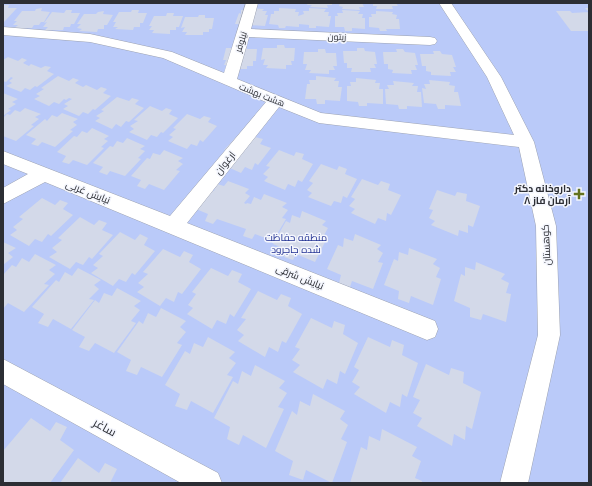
<svg xmlns="http://www.w3.org/2000/svg" width="592" height="486" font-family="Poppins,Cairo,sans-serif">
<rect width="100%" height="100%" fill="#f4f6fd"/>
<rect fill="#bacaf9" x="3" y="3" width="586" height="480"/>
<g fill="#d3d9e9">
<polygon points="308,3 332,3 332,5 327,5 328,8 310,7 312,5 307,5"/>
<polygon points="340,3 362,3 364,7 359,7 360,10 342,9 343,7 339,6"/>
<polygon points="373,3 396,3 398,6 392,6 393,9 376,9 377,6 373,6"/>
<polygon points="3,5 9,5 8,8 17,8 4,22 3,22"/>
<polygon points="42,8 41,11 50,12 44,22 41,22 39,25 34,25 32,28 14,28 18,25 13,25 17,21 14,21 22,11 35,11 36,9"/>
<polygon points="247,8 264,9 262,11 267,11 265,15 268,15 265,26 235,24 239,13 241,14 241,10 247,10"/>
<polygon points="279,8 296,9 295,12 299,12 298,16 304,14 303,11 309,11 309,8 326,9 324,12 329,12 328,16 331,16 329,27 316,26 316,28 309,28 309,25 299,24 299,27 286,26 285,28 279,28 278,25 269,24 271,14 274,14 274,11 279,11"/>
<polygon points="585,8 589,8 589,31 571,31 556,11 570,11 572,13 589,12"/>
<polygon points="66,10 72,10 71,13 80,13 74,24 71,24 70,27 64,27 63,30 45,30 48,27 43,27 47,22 44,23 52,12 64,13"/>
<polygon points="132,10 139,10 138,13 147,13 143,23 140,23 140,27 134,27 133,30 115,29 118,27 113,27 116,22 113,22 119,12 131,12"/>
<polygon points="342,10 360,11 358,14 363,14 362,18 365,18 365,29 352,28 352,31 345,31 344,27 335,27 335,16 338,16 337,13 343,13"/>
<polygon points="104,11 103,14 113,15 107,25 104,25 104,29 98,29 97,32 79,31 82,29 77,28 81,24 77,24 84,14 96,14 98,12"/>
<polygon points="376,11 393,12 392,14 397,15 396,19 399,19 400,29 386,29 387,31 380,31 379,28 369,27 369,17 372,17 371,14 376,14"/>
<polygon points="167,13 174,13 173,16 183,16 179,27 176,27 176,30 170,30 170,34 152,33 154,30 149,30 152,26 149,26 154,16 166,16"/>
<polygon points="199,15 205,15 205,18 214,18 212,29 209,29 209,32 203,32 203,35 185,35 187,32 182,32 185,27 181,28 185,17 198,17"/>
<polygon points="240,45 247,45 247,49 257,49 256,61 253,61 253,66 247,66 247,69 227,69 229,65 224,65 226,60 223,60 226,48 239,48"/>
<polygon points="277,45 284,45 285,48 295,48 294,61 291,61 292,65 286,65 286,69 266,68 268,65 263,65 265,59 261,60 263,48 277,48"/>
<polygon points="357,48 364,48 365,51 375,52 377,64 374,64 376,68 370,68 371,72 351,72 352,68 347,68 347,63 344,63 343,51 357,51"/>
<polygon points="318,49 325,49 326,53 336,53 337,66 333,66 335,70 329,70 329,74 309,73 311,70 305,70 307,64 303,64 304,52 318,52"/>
<polygon points="396,49 403,49 405,52 415,53 418,65 415,65 417,70 411,70 412,74 392,73 393,70 388,69 388,64 384,64 383,52 397,52"/>
<polygon points="433,51 440,51 442,54 452,55 456,67 453,67 456,72 450,72 451,76 431,75 431,72 426,71 426,66 422,66 420,54 434,54"/>
<polygon points="8,57 18,61 22,58 27,60 23,63 29,66 31,64 41,68 45,66 51,67 47,71 54,74 37,87 35,86 30,90 25,88 21,92 6,86 12,83 9,81 13,78 11,77 6,82 3,81 3,60"/>
<polygon points="58,76 69,81 73,78 79,80 75,83 83,87 86,85 97,90 101,87 107,89 103,93 111,96 95,110 93,109 88,114 83,112 79,116 63,109 68,106 64,104 72,99 69,98 66,100 64,99 59,104 54,102 49,106 34,99 40,96 36,94 44,89 41,88"/>
<polygon points="316,76 336,78 334,81 339,81 338,87 342,87 340,101 325,100 325,104 317,104 316,99 305,99 307,84 310,84 309,80 316,80"/>
<polygon points="356,78 376,80 375,83 380,83 379,89 383,89 383,104 367,103 367,106 359,106 358,102 347,101 347,86 351,86 350,82 356,82"/>
<polygon points="429,80 450,82 449,85 455,86 454,92 458,92 461,106 445,105 445,109 438,109 436,104 424,103 422,88 426,89 424,84 430,84"/>
<polygon points="393,81 414,83 412,86 418,86 417,92 421,92 422,107 407,106 407,109 399,109 398,105 386,104 385,89 389,89 387,85 394,85"/>
<polygon points="3,93 18,99 12,102 16,104 8,109 11,110 3,116"/>
<polygon points="117,97 129,101 132,98 139,100 135,104 144,108 129,122 126,121 121,127 116,124 112,129 95,121 100,118 96,116 104,111 101,110"/>
<polygon points="150,106 162,111 166,108 172,110 169,114 178,118 163,133 161,132 157,137 151,135 147,140 129,132 134,129 130,126 138,121 134,120"/>
<polygon points="25,108 41,114 35,117 39,119 31,125 34,126 16,141 3,136 3,118 7,114 10,115 15,110 20,112"/>
<polygon points="62,113 78,119 73,122 77,125 70,130 73,131 55,147 42,142 38,146 31,144 36,139 26,135 45,119 47,121 52,115 57,117"/>
<polygon points="187,114 200,119 204,116 211,118 208,122 217,126 203,142 200,140 197,146 191,144 187,149 168,141 173,137 169,135 176,129 173,128"/>
<polygon points="92,128 109,136 104,139 108,141 101,147 104,148 87,165 73,160 69,164 62,162 66,156 57,152 74,136 77,137 82,131 87,133"/>
<polygon points="238,135 252,140 255,137 263,139 260,144 271,148 258,165 255,163 252,170 245,167 241,173 221,164 228,151 224,150"/>
<polygon points="127,138 145,146 140,149 145,151 138,158 141,159 125,176 110,171 107,175 99,172 103,167 93,163 110,146 113,147 117,141 123,143"/>
<polygon points="164,150 183,158 178,161 183,164 176,170 180,171 164,190 149,184 145,189 137,186 141,180 131,176 147,158 150,159 153,153 160,155"/>
<polygon points="279,150 294,156 296,152 304,154 302,159 313,164 302,182 298,180 295,187 288,184 285,190 264,181 268,177 263,174 270,167 266,166"/>
<polygon points="321,164 337,170 339,166 347,169 345,174 357,179 347,198 343,196 341,203 334,201 331,206 308,197 312,193 307,190 313,183 309,181"/>
<polygon points="362,179 378,185 381,181 390,184 388,190 401,195 391,215 387,213 386,221 378,218 375,224 351,213 355,209 349,206 355,199 351,197"/>
<polygon points="228,181 249,189 245,193 250,196 244,203 246,204 247,203 251,204 254,197 261,200 264,194 287,203 282,207 288,210 282,218 286,219 273,241 255,234 252,239 243,236 246,229 217,219 213,224 205,221 208,214 196,209 211,189 214,191 217,184 224,186"/>
<polygon points="437,190 455,196 457,192 467,194 466,201 480,206 473,227 468,225 468,233 459,230 458,236 431,225 435,221 429,218 433,210 429,209"/>
<polygon points="42,198 55,205 60,200 68,203 63,209 73,215 51,236 48,234 42,242 35,239 29,246 10,235 17,230 13,227 23,219 19,217"/>
<polygon points="302,211 326,221 322,225 328,228 323,237 327,238 315,262 296,254 293,260 284,257 286,249 273,244 286,221 290,223 292,215 300,218"/>
<polygon points="80,217 94,225 99,220 107,223 102,230 113,235 92,259 89,257 83,265 76,262 70,269 49,257 57,252 52,248 62,240 58,238"/>
<polygon points="120,232 135,240 140,234 148,238 144,245 155,251 135,275 132,273 126,282 119,279 113,286 91,273 98,268 93,265 103,256 99,254"/>
<polygon points="355,234 381,245 377,249 383,253 378,262 383,263 373,289 352,281 350,287 339,283 341,275 327,269 338,245 343,247 344,238 353,241"/>
<polygon points="3,242 16,248 8,253 13,257 3,265"/>
<polygon points="409,248 437,259 433,264 440,268 436,277 441,279 433,305 411,296 409,303 398,299 399,291 384,285 394,259 398,261 399,252 408,255"/>
<polygon points="163,249 180,257 184,251 193,255 189,262 201,269 182,294 178,292 174,302 166,298 160,306 137,292 144,287 138,283 148,274 143,272"/>
<polygon points="35,254 56,265 49,270 55,274 44,284 49,285 24,312 8,303 3,309 3,275 12,265 16,267 22,258 29,262"/>
<polygon points="476,262 505,274 501,279 509,283 506,293 511,294 506,322 483,314 481,320 470,317 470,308 454,301 461,274 465,276 465,267 475,270"/>
<polygon points="78,268 101,280 94,285 99,289 89,299 94,300 71,329 53,319 48,327 38,323 44,314 32,307 56,280 59,282 65,272 72,276"/>
<polygon points="211,268 228,276 232,270 242,274 238,282 251,289 234,317 230,314 226,324 217,320 212,329 187,314 193,308 188,305 196,294 192,292"/>
<polygon points="117,288 141,301 134,306 140,310 131,321 136,323 114,353 95,343 89,351 79,347 85,337 72,330 95,300 99,303 104,293 112,296"/>
<polygon points="258,291 277,300 281,294 291,298 288,306 302,314 286,343 282,341 278,352 269,347 265,357 238,341 244,335 237,330 246,319 241,318"/>
<polygon points="161,308 186,321 180,327 186,332 177,343 182,345 162,377 141,367 137,375 126,371 131,360 117,352 139,321 143,324 148,313 156,317"/>
<polygon points="311,318 332,328 334,321 345,325 343,334 358,343 345,374 340,371 337,384 327,379 323,389 293,372 300,365 292,360 300,349 295,347"/>
<polygon points="208,337 235,352 229,358 236,363 227,375 233,377 213,413 191,401 187,410 175,406 180,394 165,385 185,351 190,354 194,343 203,347"/>
<polygon points="368,337 390,347 392,340 404,345 402,355 418,363 407,397 402,394 400,407 390,402 386,413 354,394 360,387 352,382 359,370 354,367"/>
<polygon points="426,364 449,375 451,368 464,372 463,383 481,392 472,429 466,426 465,440 454,434 452,446 417,426 422,418 413,413 420,400 413,397"/>
<polygon points="255,365 285,381 279,388 287,393 278,407 284,409 266,448 243,435 239,445 227,439 230,427 214,418 233,381 238,384 242,371 251,376"/>
<polygon points="313,394 345,411 340,419 348,425 341,439 347,442 332,483 306,470 303,480 289,475 293,461 275,451 292,411 297,415 300,401 310,406"/>
<polygon points="31,418 50,431 56,422 67,427 60,440 74,450 50,483 3,483 3,451"/>
<polygon points="382,429 417,447 412,456 421,461 415,478 422,481 422,483 350,483 361,447 367,450 369,436 380,441"/>
<polygon points="78,458 99,473 105,463 117,469 110,483 60,483"/>
</g>
<g fill="none" stroke-linecap="round" stroke-linejoin="round">
<defs>
<g id="minor">
<polygon points="246,3 258,3 251,29 430,37 435,38 437,41 435,44 430,45 249,37 237,79 321,113 514,135 487,77 439,3 451,3 501,77 534,142 556,226 560,335 528,483 500,483 538,335 536,226 519,147 319,123 279,107 187,223 435,321 438,329 435,337 427,340 45,182 3,204 3,188 28,174 3,164 3,151 170,216 266,102 163,58 90,42 3,35 3,27 90,34 172,52 224,73"/>
<polygon points="3,359 218,473 222,483 181,483 3,384"/>
</g>
</defs>
<use href="#minor" stroke="#9da3b2" stroke-width="1"/>
<use href="#minor" fill="#fff" fill-rule="evenodd"/>
</g>
<path fill="#63721f" stroke="#f4f6fd" stroke-width="1.5" d="M577 188h4v4h4v4h-4v4h-4v-4h-4v-4h4z"/>
<g text-anchor="middle" dominant-baseline="central" stroke-width="3" stroke-linejoin="round" paint-order="stroke">
<g font-size="9" fill="#2c2e34" stroke="#f4f6fd">
<text transform="translate(337 37) rotate(2)">زیتون</text>
<text transform="translate(241 42) rotate(-73)">نیلوفر</text>
<text transform="translate(262 95) rotate(22)">هشت بهشت</text>
</g>
<g font-size="10" fill="#2c2e34" stroke="#f4f6fd">
<text transform="translate(225 163) rotate(-51)">ارغوان</text>
<text transform="translate(88 192) rotate(22)">نیایش غربی</text>
<text transform="translate(546 245) rotate(-93)">کوهستان</text>
<text transform="translate(300 277) rotate(22)">نیایش شرقی</text>
</g>
<g font-size="10" font-weight="bold" fill="#2c2e34" stroke="#f4f6fd" text-anchor="end">
<text x="571" y="188">داروخانه دکتر<tspan x="571" dy="12">آرمان فاز ۸</tspan></text>
</g>
<g font-size="10" fill="#213192" stroke="#f4f6fd">
<text x="296" y="237">منطقه حفاظت<tspan x="296" dy="12">شده جاجرود</tspan></text>
</g>
<g font-size="12" fill="#2c2e34" stroke="#f4f6fd">
<text transform="translate(105 427) rotate(29)">ساغر</text>
</g>
</g>
<rect width="592" height="486" fill="none" stroke="#2c2e34" stroke-width="8"/>
</svg>
